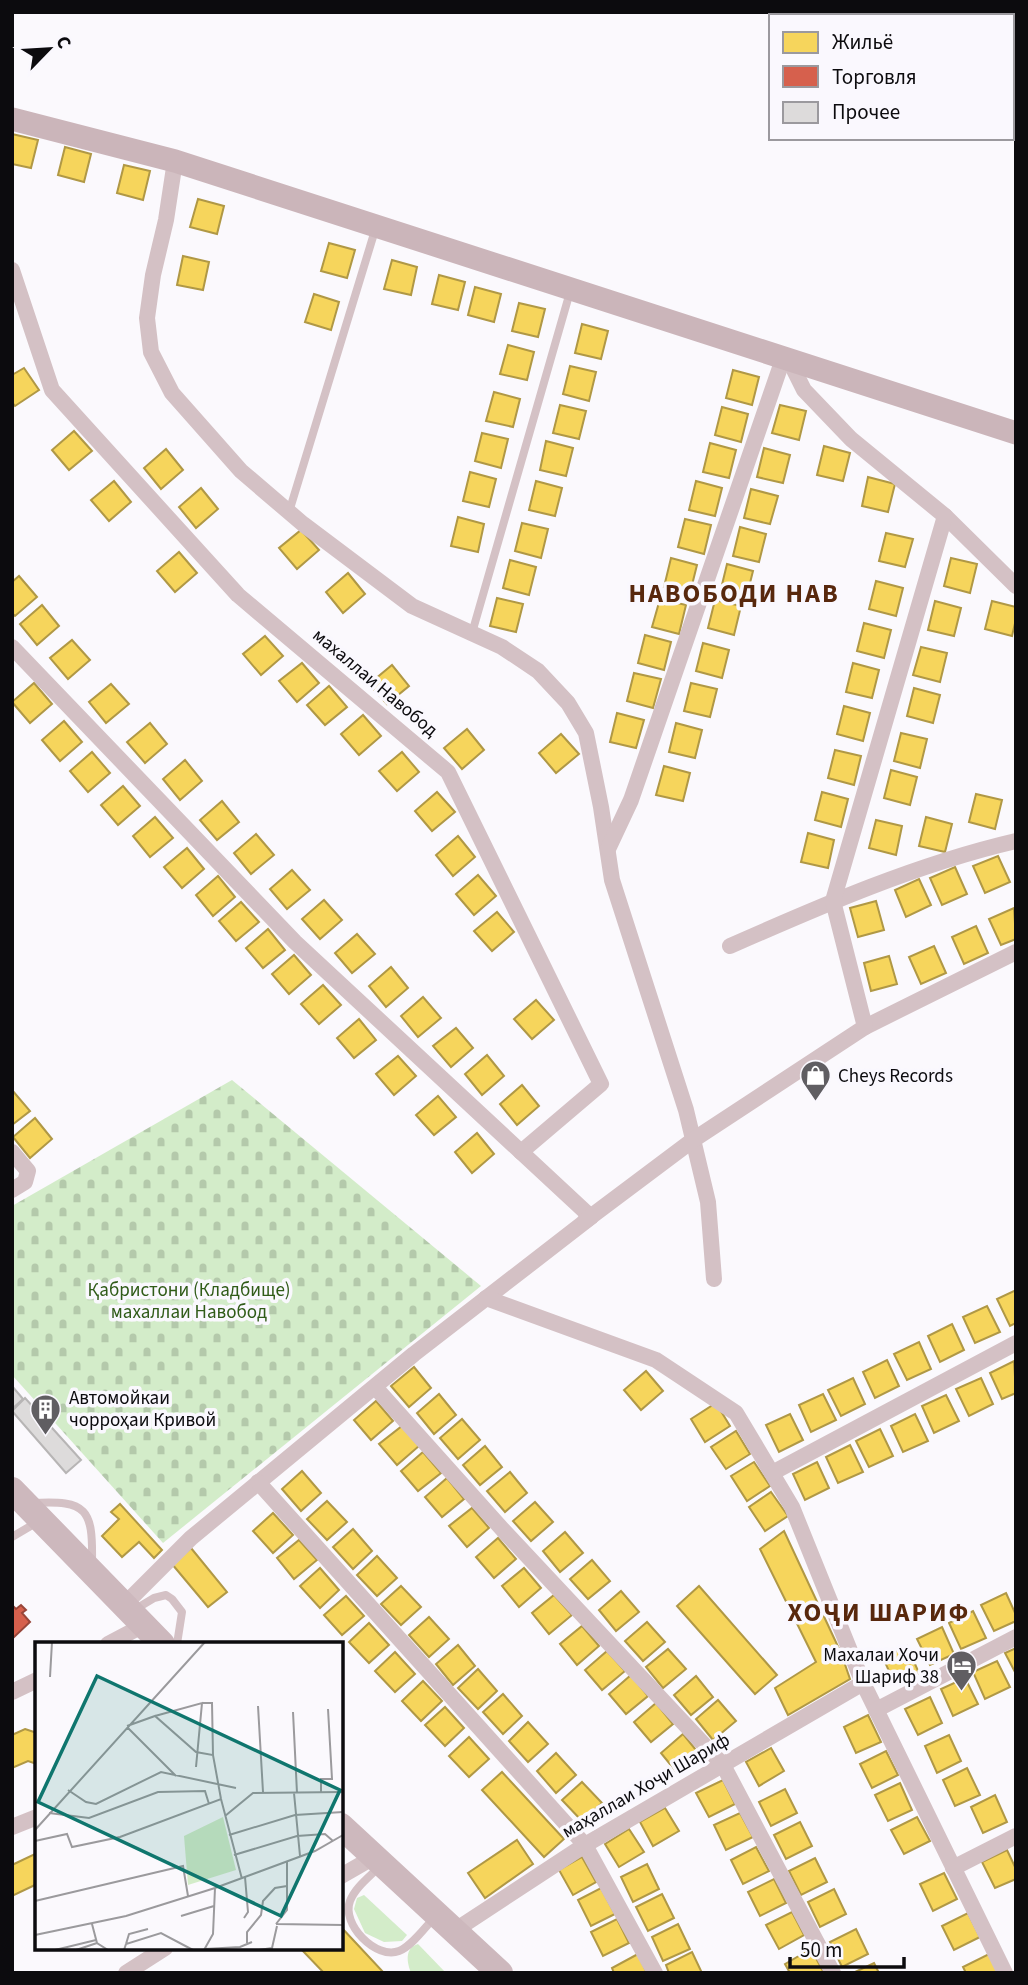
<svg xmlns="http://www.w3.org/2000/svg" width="1028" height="1985" font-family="'Source Sans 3',sans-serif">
<defs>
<pattern id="cemetery-stones" width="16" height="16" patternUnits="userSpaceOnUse" patternTransform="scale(1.75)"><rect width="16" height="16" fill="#d3ecc9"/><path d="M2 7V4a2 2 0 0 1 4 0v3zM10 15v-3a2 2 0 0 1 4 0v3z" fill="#b4c9ab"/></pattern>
</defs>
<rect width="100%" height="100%" fill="#fbf9fd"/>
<g fill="#d3ecc9">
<polygon points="364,1895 407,1935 402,1941 384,1942 365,1933 354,1909 357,1898"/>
<path d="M418 1944 446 1973H411C407 1963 404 1948 418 1944Z"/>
</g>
<polygon fill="url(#cemetery-stones)" points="232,1080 481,1286 163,1543 12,1375 12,1206"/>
<g fill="#f6d55c" stroke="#b09845" stroke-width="2">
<polygon points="12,134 38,140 31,168 12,164"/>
<polygon points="65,147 91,154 84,182 58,175"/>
<polygon points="124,165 150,171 143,200 117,193"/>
<polygon points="198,199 224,206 217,234 190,227"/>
<polygon points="329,243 355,250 347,278 321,271"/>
<polygon points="183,256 209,262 203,290 177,285"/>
<polygon points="392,260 417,267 411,295 384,289"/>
<polygon points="439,275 465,282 458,310 432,304"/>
<polygon points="475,287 501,294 494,322 468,315"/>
<polygon points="314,294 339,302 331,330 305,322"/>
<polygon points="519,303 545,309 538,337 512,331"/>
<polygon points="582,324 608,331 601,359 575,353"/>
<polygon points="508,345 534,352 527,380 500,374"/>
<polygon points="570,366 596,372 589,401 563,394"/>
<polygon points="24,368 39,390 15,406 12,402 12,375"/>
<polygon points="733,370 759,377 752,405 726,398"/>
<polygon points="494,392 520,399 513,427 486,421"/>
<polygon points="560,405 586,411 579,439 553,433"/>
<polygon points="780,405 806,411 799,440 772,433"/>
<polygon points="722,407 748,414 741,442 715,435"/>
<polygon points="74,431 92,451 69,470 52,450"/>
<polygon points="482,433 508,439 501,468 475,461"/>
<polygon points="546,441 573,448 566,476 540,470"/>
<polygon points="710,443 736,450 729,478 703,472"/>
<polygon points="824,446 850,453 843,481 817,475"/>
<polygon points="764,448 790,455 783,483 757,477"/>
<polygon points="166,449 183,470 161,489 144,468"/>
<polygon points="470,472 496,479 489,507 463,501"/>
<polygon points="868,477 895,484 888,512 862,506"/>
<polygon points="114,481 131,502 109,521 91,500"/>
<polygon points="536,481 562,488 555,516 529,510"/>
<polygon points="696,481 722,488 715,516 689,510"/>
<polygon points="201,488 218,509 196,528 179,507"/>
<polygon points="751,489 778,496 770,524 744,518"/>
<polygon points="458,517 484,524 478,552 451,546"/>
<polygon points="685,519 711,525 704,554 678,547"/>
<polygon points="522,523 548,529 541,558 515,551"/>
<polygon points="740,527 766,534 759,562 733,556"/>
<polygon points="301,530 319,550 297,569 279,548"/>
<polygon points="886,533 913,539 905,567 879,561"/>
<polygon points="179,552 197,573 175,592 157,571"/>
<polygon points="671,558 697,565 690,593 664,587"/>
<polygon points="951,558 977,564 970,593 944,586"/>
<polygon points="510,560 536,567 529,595 503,588"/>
<polygon points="727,564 753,571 746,599 720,593"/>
<polygon points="348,573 365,594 343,613 326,592"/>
<polygon points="19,576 37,597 15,616 12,613 12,582"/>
<polygon points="876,581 903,588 896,616 869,609"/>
<polygon points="497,598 523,604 516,632 490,626"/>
<polygon points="660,599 686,605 679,634 652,627"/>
<polygon points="715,600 741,606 734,635 708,628"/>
<polygon points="935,601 961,608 954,636 928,630"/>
<polygon points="992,601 1016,607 1016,619 1012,636 985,629"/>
<polygon points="42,605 59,626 37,645 20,624"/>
<polygon points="864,623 891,630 884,658 857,651"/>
<polygon points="645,635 671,642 664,670 638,663"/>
<polygon points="265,636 283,656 261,675 243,654"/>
<polygon points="72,640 90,660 68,679 50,658"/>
<polygon points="703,643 729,650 722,678 696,671"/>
<polygon points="921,647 947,653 940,682 913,675"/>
<polygon points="302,663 319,683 297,702 279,681"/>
<polygon points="853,663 879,670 872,698 846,692"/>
<polygon points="392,665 409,686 387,704 369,684"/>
<polygon points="634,673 661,679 653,708 627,701"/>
<polygon points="34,683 52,704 30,723 12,702"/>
<polygon points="691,683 717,689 710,717 684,711"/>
<polygon points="111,684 129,704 106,723 89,702"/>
<polygon points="329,686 347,707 325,725 307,705"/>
<polygon points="914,688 940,695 933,723 907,716"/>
<polygon points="844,706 870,713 863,741 837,734"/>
<polygon points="617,713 644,720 636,748 610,742"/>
<polygon points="363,715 381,736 359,755 341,734"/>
<polygon points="64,721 82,742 60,761 42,740"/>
<polygon points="150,723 167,744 145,763 127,742"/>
<polygon points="676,723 702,730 695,758 669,752"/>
<polygon points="467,729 484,750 462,769 444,748"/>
<polygon points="901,733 927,739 920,768 894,761"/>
<polygon points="561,734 579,754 556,773 539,753"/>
<polygon points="835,750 861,756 854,785 828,778"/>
<polygon points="92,752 110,773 88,792 70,771"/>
<polygon points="402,752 419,772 397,791 379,771"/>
<polygon points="185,760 202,781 180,800 163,779"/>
<polygon points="664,766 690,773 683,801 656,795"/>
<polygon points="891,770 917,777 910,805 884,798"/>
<polygon points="123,786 140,806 118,825 101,805"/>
<polygon points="437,792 455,812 432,831 415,811"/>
<polygon points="822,792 848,799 841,827 815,820"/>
<polygon points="976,794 1002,800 995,829 969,822"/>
<polygon points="222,801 239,822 217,840 200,820"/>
<polygon points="155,817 173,838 150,857 133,836"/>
<polygon points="926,817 952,824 945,852 919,846"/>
<polygon points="876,820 902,826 896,855 869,848"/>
<polygon points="808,833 834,840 828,868 801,862"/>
<polygon points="256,834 274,855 251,874 234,853"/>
<polygon points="458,836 475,857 453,876 436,855"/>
<polygon points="187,848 204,869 182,888 164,867"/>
<polygon points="998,856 1010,882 985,893 973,866"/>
<polygon points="955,867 967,894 942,905 930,878"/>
<polygon points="292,870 310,890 287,909 270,889"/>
<polygon points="478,875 496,896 474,915 456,894"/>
<polygon points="218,876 235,897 213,916 196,895"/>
<polygon points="919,879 931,905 906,917 895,890"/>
<polygon points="324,900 342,920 320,939 302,919"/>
<polygon points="876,901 884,930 858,937 850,908"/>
<polygon points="241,902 259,922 236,941 219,921"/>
<polygon points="1014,908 1016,939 1001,945 989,919"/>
<polygon points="497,912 514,932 492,951 474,931"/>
<polygon points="976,926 988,953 964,964 952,937"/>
<polygon points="268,929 285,950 263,968 246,948"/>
<polygon points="357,934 375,954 352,973 335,953"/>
<polygon points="934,946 946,973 921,984 909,957"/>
<polygon points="294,955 311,975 289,994 272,974"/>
<polygon points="889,956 897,984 871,991 864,963"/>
<polygon points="391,967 408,988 386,1007 369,986"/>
<polygon points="323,985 341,1005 319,1024 301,1004"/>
<polygon points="423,997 441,1018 418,1037 401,1016"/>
<polygon points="536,1000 554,1020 532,1039 514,1019"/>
<polygon points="359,1019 376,1040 354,1058 337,1038"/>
<polygon points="456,1028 473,1048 451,1067 433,1046"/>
<polygon points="487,1055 504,1076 482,1095 465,1074"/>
<polygon points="398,1056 416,1076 394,1095 376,1074"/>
<polygon points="522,1085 539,1106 517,1125 500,1104"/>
<polygon points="12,1090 30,1111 12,1125"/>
<polygon points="438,1096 456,1117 434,1135 416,1115"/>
<polygon points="35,1118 52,1139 30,1158 13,1137"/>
<polygon points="477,1133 494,1154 472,1173 455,1152"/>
<polygon points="1016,1290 1016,1323 1010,1326 997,1299"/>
<polygon points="987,1306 1000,1332 975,1343 963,1317"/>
<polygon points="952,1324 964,1350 940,1362 928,1336"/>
<polygon points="919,1342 931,1369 907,1380 894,1354"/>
<polygon points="887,1360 899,1386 875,1398 863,1372"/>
<polygon points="1014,1361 1016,1393 1002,1399 990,1373"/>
<polygon points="414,1367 431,1388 409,1407 391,1386"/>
<polygon points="646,1371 663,1391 641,1410 624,1390"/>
<polygon points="853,1378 865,1404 841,1416 828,1390"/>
<polygon points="981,1378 993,1404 969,1416 956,1389"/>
<polygon points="439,1394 456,1415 434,1434 417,1413"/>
<polygon points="823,1394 836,1420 811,1432 799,1405"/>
<polygon points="946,1395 959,1421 934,1433 922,1406"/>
<polygon points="376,1401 393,1421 371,1440 354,1420"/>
<polygon points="716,1403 730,1426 705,1442 691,1419"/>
<polygon points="790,1414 803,1440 779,1452 766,1425"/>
<polygon points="915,1414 928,1441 903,1452 891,1426"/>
<polygon points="462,1419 480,1440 458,1459 440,1438"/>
<polygon points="402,1426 419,1446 397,1465 379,1444"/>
<polygon points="880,1429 893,1456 869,1467 856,1441"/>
<polygon points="736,1431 750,1454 726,1469 711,1447"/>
<polygon points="850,1445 863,1472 838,1483 826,1457"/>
<polygon points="485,1446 502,1467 480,1485 463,1465"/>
<polygon points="423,1452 441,1473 418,1491 401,1471"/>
<polygon points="754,1462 770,1486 747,1501 731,1476"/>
<polygon points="817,1462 829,1488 805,1500 793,1474"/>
<polygon points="302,1471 321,1493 301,1511 282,1489"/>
<polygon points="510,1472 527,1493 505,1512 487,1491"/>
<polygon points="447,1478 464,1499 442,1517 425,1497"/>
<polygon points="771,1492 788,1516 765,1531 749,1507"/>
<polygon points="327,1501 347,1522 327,1540 307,1519"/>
<polygon points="535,1502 553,1522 531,1541 513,1521"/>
<polygon points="120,1504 162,1550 154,1558 139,1542 122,1557 102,1536 119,1519 111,1512"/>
<polygon points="472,1508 489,1528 467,1547 449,1526"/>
<polygon points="273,1513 293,1535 273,1553 253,1531"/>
<polygon points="353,1529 372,1551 353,1569 333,1547"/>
<polygon points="784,1531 841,1653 850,1679 788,1715 775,1688 816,1662 760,1549"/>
<polygon points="565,1532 583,1553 560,1572 543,1551"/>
<polygon points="498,1538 516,1559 494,1578 476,1557"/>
<polygon points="299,1540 317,1560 294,1579 277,1558"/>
<polygon points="191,1548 227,1592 208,1607 172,1564"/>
<polygon points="377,1556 397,1578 377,1596 357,1575"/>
<polygon points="592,1560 610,1581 588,1599 570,1579"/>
<polygon points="320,1568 339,1590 320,1608 300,1586"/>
<polygon points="524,1568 541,1588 519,1607 502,1586"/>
<polygon points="401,1586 421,1607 401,1625 381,1604"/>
<polygon points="699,1586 777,1675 755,1694 677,1606"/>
<polygon points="621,1591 639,1612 616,1631 599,1610"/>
<polygon points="1006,1593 1016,1615 1016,1621 994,1631 981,1605"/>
<polygon points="554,1595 572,1615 549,1634 532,1613"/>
<polygon points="346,1596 364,1616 342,1635 324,1615"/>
<polygon points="973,1611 986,1638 961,1649 949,1623"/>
<polygon points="429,1617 449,1639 429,1657 409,1635"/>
<polygon points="647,1622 665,1642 643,1661 625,1641"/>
<polygon points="369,1623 389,1645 369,1663 349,1642"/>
<polygon points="582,1626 599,1646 577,1665 560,1644"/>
<polygon points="942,1627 954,1654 930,1665 917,1639"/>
<polygon points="458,1645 475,1666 453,1685 436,1664"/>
<polygon points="907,1646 919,1673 895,1684 883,1658"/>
<polygon points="1016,1648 1016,1674 1005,1653"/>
<polygon points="668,1649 686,1669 663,1688 646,1667"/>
<polygon points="607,1651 625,1671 602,1690 585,1670"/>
<polygon points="395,1652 415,1674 395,1692 375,1671"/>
<polygon points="997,1661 1010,1687 985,1699 973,1672"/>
<polygon points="478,1669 497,1691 478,1709 458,1688"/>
<polygon points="631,1675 648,1696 626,1714 609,1694"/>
<polygon points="696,1676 713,1697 691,1715 674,1695"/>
<polygon points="965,1678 978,1704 953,1716 941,1689"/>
<polygon points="423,1681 442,1701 421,1721 402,1701"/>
<polygon points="503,1694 522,1716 503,1734 483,1712"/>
<polygon points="930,1697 942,1723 918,1735 905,1709"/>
<polygon points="718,1700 736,1721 713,1740 696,1719"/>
<polygon points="656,1703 673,1724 651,1742 634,1722"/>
<polygon points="445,1707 464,1728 445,1746 425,1725"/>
<polygon points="868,1715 881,1742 856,1753 844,1727"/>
<polygon points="528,1722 548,1744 528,1762 509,1741"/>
<polygon points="25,1729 37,1733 37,1764 28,1761 12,1768 12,1735"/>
<polygon points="683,1734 700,1755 678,1774 661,1753"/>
<polygon points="949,1735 961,1761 937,1773 925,1746"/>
<polygon points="469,1737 489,1759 469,1777 449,1756"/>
<polygon points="771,1748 784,1771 759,1786 746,1762"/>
<polygon points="886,1751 898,1775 872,1788 860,1764"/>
<polygon points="556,1753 576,1775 556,1793 537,1771"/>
<polygon points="967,1768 980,1795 955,1806 943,1780"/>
<polygon points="502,1772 564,1839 544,1857 482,1790"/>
<polygon points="723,1780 735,1804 709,1817 696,1793"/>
<polygon points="582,1782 602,1803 582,1821 562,1800"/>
<polygon points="900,1783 912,1810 888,1821 875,1795"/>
<polygon points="785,1789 797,1813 771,1826 759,1802"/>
<polygon points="995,1795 1007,1822 983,1833 971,1807"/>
<polygon points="665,1808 679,1831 653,1846 640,1822"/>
<polygon points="740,1813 753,1837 726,1850 714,1825"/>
<polygon points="917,1817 930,1841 904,1854 891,1830"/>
<polygon points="800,1822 812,1846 786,1859 774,1835"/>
<polygon points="629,1829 644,1852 619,1867 605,1844"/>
<polygon points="517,1840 533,1864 485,1898 468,1873"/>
<polygon points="756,1847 769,1871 743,1884 731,1860"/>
<polygon points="1007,1850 1016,1869 1016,1879 995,1888 982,1862"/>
<polygon points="37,1853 37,1884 12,1896 12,1865"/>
<polygon points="582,1857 596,1882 573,1895 559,1870"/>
<polygon points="815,1858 827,1882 801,1895 789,1871"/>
<polygon points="647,1864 659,1889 633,1902 621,1877"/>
<polygon points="944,1873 957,1899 933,1911 920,1884"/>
<polygon points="774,1879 786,1903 760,1916 748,1892"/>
<polygon points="601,1888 615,1914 591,1926 578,1900"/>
<polygon points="834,1889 846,1914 820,1927 808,1902"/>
<polygon points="662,1894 674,1918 648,1931 636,1907"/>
<polygon points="792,1912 804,1935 779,1949 766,1925"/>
<polygon points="968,1913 980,1937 954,1950 942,1926"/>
<polygon points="617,1919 629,1943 603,1956 591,1932"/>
<polygon points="678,1924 690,1949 663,1961 652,1937"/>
<polygon points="341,1927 384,1973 324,1973 300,1948 341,1948"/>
<polygon points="856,1929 868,1954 842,1967 830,1942"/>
<polygon points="811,1949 824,1973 790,1973 785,1964"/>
<polygon points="692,1952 702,1973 669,1973 666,1965"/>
<polygon points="638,1954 647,1973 614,1973 612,1968"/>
<polygon points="989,1954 998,1973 966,1973 963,1967"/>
<polygon points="874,1963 879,1973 853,1973"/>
</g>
<polygon fill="#d6604d" stroke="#99463a" stroke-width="2" points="12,1605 16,1609 21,1605 26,1610 22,1613 30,1622 12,1639"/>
<g fill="#dddbdb" stroke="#b7b5b5" stroke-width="2">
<polygon points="12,1386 23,1399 12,1409"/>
<polygon points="25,1398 81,1460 66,1473 12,1411"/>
</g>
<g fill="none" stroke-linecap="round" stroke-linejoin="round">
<g stroke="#d4c1c5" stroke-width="8">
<polyline points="289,512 376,227"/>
<polyline points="472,633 570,292"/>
<path d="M33 1503C87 1500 93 1509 92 1562"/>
<polyline points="12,1537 39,1521"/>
<polyline points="134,1610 154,1598 166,1595 172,1599 182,1612 177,1644"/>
<path d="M378 1868C368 1878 355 1888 350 1901 341 1924 376 1960 399 1951 412 1946 425 1927 435 1917"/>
</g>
<g stroke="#d4c1c5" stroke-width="16">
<polyline points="175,161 166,220 153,275 147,318 151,352 172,393 241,471 303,524 412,606 502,647 538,671 568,703 586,733 601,807 612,880 686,1110 708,1202 714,1279"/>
<polyline points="12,270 52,390 238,595 448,772 601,1084 521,1152"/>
<polyline points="945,516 1016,586"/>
<polyline points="12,647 295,942 591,1217 414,1354 191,1538 124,1605"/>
<polyline points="608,849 631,800 784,356"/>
<path d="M730 946C823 905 917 864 1016 841"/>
<polyline points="865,1027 1016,952"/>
<polyline points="12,1152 28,1171 25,1182 12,1190"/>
<polyline points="585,1221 693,1140 865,1027 833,901 945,516 851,439 804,390 788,358"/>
<polyline points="486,1298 656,1360 736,1413 792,1507 863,1683 1005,1973"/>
<polyline points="375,1387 503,1530 723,1765 833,1973"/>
<polyline points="772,1473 1016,1343"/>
<polyline points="258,1482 585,1845 655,1973"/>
<polyline points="108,1644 144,1625"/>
<polyline points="12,1692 37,1680"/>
<polyline points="876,1710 1016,1637"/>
<polyline points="12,1827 37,1817"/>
<polyline points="953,1868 1016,1836"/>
<polyline points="341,1876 374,1857"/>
<polyline points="454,1931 585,1845 863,1683"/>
<polyline points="126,1973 165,1948"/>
</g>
<polyline stroke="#cbb5ba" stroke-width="23" points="12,119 175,161 1016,433"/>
<g stroke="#cdb8bd" stroke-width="26">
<polyline points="12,1490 162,1644"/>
<polyline points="341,1826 500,1973"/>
</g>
</g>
<defs>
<symbol id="shop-pin" viewBox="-11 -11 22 30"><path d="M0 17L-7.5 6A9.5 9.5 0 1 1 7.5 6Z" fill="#605e62" stroke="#faf8fe"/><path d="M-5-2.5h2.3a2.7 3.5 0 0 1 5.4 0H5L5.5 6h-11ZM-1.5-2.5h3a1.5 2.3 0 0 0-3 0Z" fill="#fff"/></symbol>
<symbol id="building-pin" viewBox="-11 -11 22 30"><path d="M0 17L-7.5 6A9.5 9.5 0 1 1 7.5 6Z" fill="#605e62" stroke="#faf8fe"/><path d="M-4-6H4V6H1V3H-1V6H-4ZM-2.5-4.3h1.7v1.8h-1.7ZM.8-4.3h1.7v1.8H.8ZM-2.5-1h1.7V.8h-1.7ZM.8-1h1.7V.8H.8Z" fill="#fff"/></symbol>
<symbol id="hotel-pin" viewBox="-11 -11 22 30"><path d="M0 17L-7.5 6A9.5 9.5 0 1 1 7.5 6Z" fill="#605e62" stroke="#faf8fe"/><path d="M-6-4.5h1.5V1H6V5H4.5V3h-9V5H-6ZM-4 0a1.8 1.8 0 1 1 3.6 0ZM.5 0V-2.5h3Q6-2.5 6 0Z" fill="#fff"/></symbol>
</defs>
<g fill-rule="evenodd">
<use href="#shop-pin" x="798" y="1058" width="35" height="47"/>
<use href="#building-pin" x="28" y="1392" width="35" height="47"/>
<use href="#hotel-pin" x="944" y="1648" width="35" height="47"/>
</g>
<g text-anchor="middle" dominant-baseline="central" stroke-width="7" stroke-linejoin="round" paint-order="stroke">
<g font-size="19" fill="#0c0b0e" stroke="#faf8fe">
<text transform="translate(375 683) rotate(40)">махаллаи Навобод</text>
<text transform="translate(646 1786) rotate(-30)">маҳаллаи Хоҷи Шариф</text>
</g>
<g font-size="19" fill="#0c0b0e" stroke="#faf8fe" text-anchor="start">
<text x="838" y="1076">Cheys Records</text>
<text x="69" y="1398">Автомойкаи<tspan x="69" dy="22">чорроҳаи Кривой</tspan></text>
<text x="939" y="1655" text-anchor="end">Махалаи Хочи<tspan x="939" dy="22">Шариф 38</tspan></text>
</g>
<g font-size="19" fill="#305b18" stroke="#faf8fe">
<text x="189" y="1290">Қабристони (Кладбище)<tspan x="189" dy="22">махаллаи Навобод</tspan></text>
</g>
<g font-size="26" font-weight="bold" letter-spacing="2" fill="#58280d" stroke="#faf8fe">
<text x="734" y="593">НАВОБОДИ НАВ</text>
<text x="879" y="1612">ХОҶИ ШАРИФ</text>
</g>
</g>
<g transform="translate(35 1642)">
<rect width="308" height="308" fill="#fbf9fd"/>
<path d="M188 175 201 228 153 243 149 194Z" fill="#d3ecc9"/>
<path fill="none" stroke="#9b9a9d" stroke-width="2" d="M15 35 17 0M167 61H177L178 113M223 64 228 150M258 70 262 151M120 74 167 61 161 125M92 84 120 74 161 110 178 113 186 157M92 85 141 134M33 148 51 160 61 162 126 130 201 146M286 150V137H297L293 67M259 151 265 214M14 171 54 176 123 150 170 149 174 162M190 174 218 151 307 150M0 188 170 0M194 193 260 173 308 170M0 199 32 192 37 205 85 195 186 157 207 237M199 213 262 194 290 192 298 199M0 259 148 224 153 254M146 274 179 264M209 276 213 270 210 235M57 282 62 301 73 308M241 282 308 283M241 282 252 268V220M0 293 91 274 180 246 280 209 308 193M212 301V290L226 273 228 259 240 246 252 244M91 302 94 292 113 287M170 307 205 305 217 300M20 308 61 298M41 308 62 301M89 308 91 302 126 291 158 308M169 308 178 292 180 246M224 308 237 306 242 284"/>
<path fill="#0f766e" fill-opacity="0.15" stroke="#0f766e" stroke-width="3.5" d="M62 34 305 148 246 274 3 160Z"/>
<rect width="308" height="308" fill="none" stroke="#0c0b0e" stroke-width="3.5"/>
</g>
<rect width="1028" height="1985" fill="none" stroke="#0c0b0e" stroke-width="28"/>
<rect x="769" y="14" width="245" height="126" fill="#faf8fe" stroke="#9b999e" stroke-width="2"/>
<rect x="783" y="32" width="35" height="21" fill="#f6d55c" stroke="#9b999e" stroke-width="2"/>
<text x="832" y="49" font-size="21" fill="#0c0b0e">Жильё</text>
<rect x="783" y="66" width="35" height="21" fill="#d6604d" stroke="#9b999e" stroke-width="2"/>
<text x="832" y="84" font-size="21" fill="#0c0b0e">Торговля</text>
<rect x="783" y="102" width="35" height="21" fill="#dddbdb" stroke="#9b999e" stroke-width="2"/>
<text x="832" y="119" font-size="21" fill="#0c0b0e">Прочее</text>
<g transform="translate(49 49) rotate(65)" stroke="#faf8fe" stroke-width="5" paint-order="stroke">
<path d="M0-5L12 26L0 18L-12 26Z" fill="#0c0b0e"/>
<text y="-10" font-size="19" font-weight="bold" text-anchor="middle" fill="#0c0b0e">С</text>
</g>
<path d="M790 1957v10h114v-10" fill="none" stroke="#0c0b0e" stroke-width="3.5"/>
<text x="800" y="1957" font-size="21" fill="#0c0b0e" stroke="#faf8fe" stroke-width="5" paint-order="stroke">50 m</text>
</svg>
